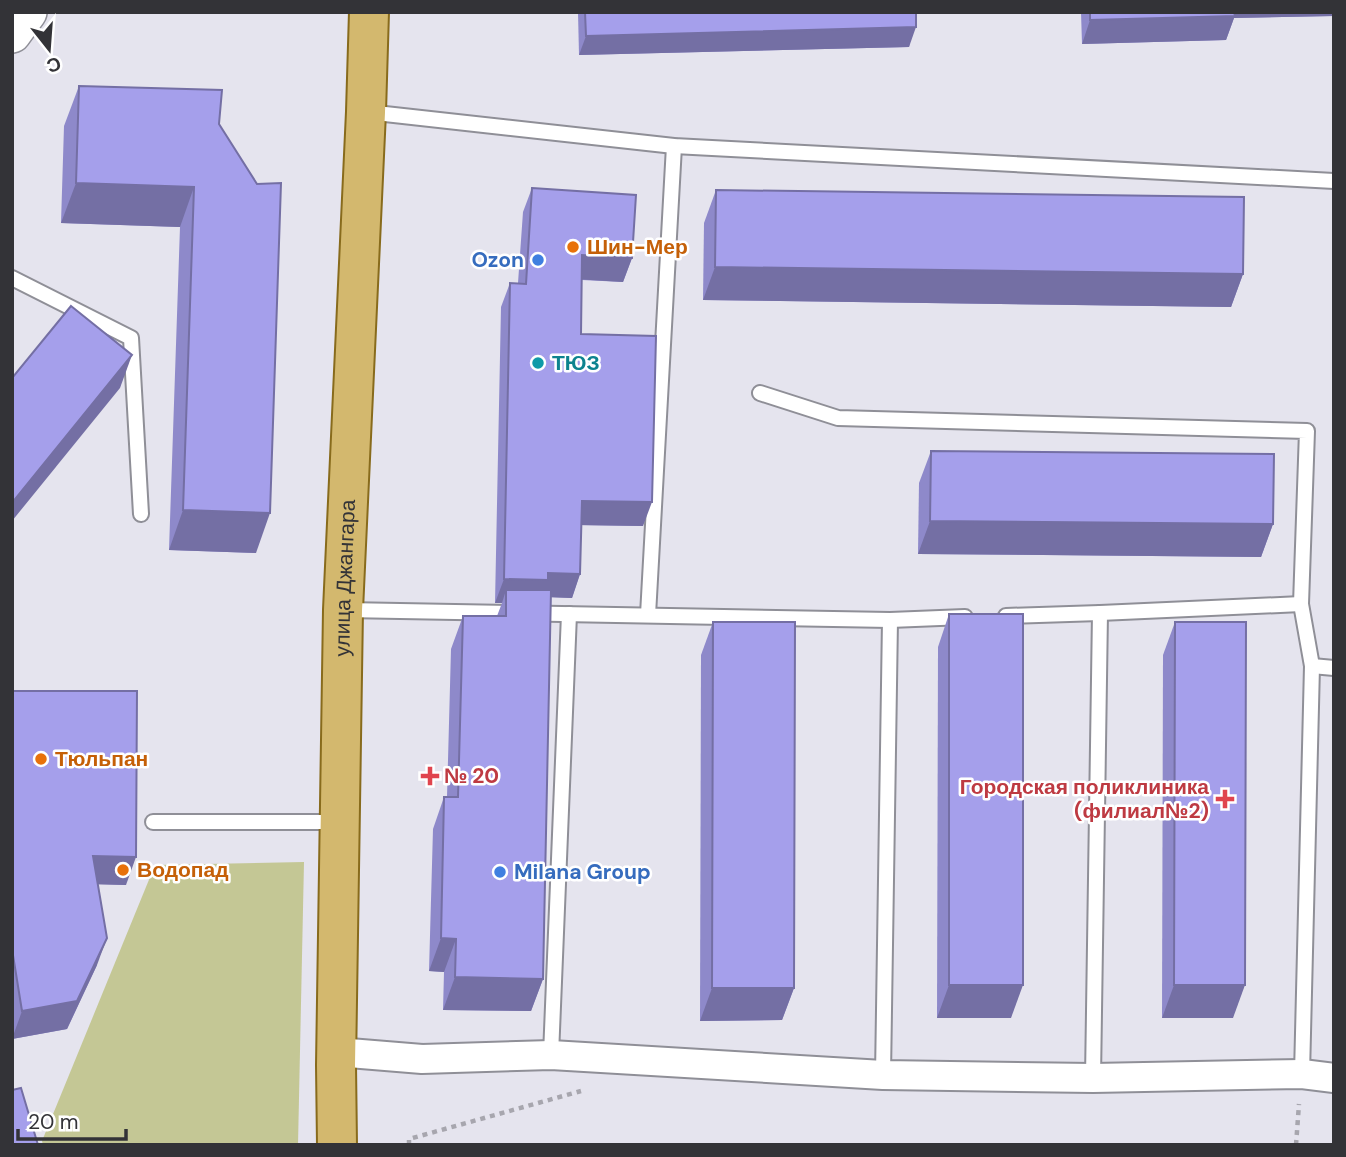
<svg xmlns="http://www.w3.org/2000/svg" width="1346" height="1157" font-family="'DM Sans',sans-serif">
<rect width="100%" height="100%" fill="#e5e4ee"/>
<polygon fill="#c4c795" points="304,862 298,1145 43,1145 42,1141 155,865"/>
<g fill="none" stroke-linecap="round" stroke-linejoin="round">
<defs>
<g id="service">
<polyline points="367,112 674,146 1334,181"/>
<polyline points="12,278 131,338 141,514"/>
<polyline points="760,393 838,418 1307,431 1301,604 1312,666 1302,1074"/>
<polyline points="345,610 890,620 965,617"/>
<polyline points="648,615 674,146"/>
<polyline points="1006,616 1100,613 1301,604"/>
<polyline points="1312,666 1334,668"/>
<polyline points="153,822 339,822"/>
<polyline points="551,1055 569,614"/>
<polyline points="883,1075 890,620"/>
<polyline points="1093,1078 1100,613"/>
</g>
<polyline id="minor" points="337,1052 422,1059 551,1055 883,1075 1093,1078 1302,1074 1334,1078"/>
<polyline id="tertiary" points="12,34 28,12"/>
<g id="primary">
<path id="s1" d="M337 1145 336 1065 343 610 366 112 369 12"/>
</g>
</defs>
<use href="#service" stroke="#8f8f97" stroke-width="18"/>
<use href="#minor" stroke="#8f8f97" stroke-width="32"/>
<use href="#tertiary" stroke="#8f8f97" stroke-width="40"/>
<use href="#primary" stroke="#886b1c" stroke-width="42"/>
<g stroke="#a7a6ae" stroke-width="4.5" stroke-dasharray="5 5" stroke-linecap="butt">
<polyline points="409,1145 409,1139 581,1091"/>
<polyline points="1296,1145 1299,1104"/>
</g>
<use href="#service" stroke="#fff" stroke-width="14"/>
<use href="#minor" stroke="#fff" stroke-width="28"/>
<use href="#tertiary" stroke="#fff" stroke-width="37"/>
<use href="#primary" stroke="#d3b86e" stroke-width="38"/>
</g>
<g fill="#8e89ca">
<polygon points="578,12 916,12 909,47 579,55"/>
<polygon points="1081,12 1334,12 1334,16 1234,18 1226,40 1082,44"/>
<polygon points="79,86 219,124 256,553 169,550 180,227 61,223 64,126"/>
<polygon points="532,188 632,258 623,282 582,280 581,334 643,526 581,525 580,574 572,598 551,597 543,979 531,1011 443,1010 444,972 429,971 433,829 444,797 447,797 451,649 463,616 497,616 502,603 495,603 501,307 510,283 518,283 523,212"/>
<polygon points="716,190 1243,274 1231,307 703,300 704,223"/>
<polygon points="931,451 1273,524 1261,557 918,554 919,483"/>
<polygon points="949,614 1011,1018 937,1018 938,647"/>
<polygon points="713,622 794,988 782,1020 700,1021 701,655"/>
<polygon points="1175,622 1233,1018 1162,1018 1163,655"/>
<polygon points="12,691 126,885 98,884 97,965 67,1029 12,1039"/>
</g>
<g fill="#746fa4">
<polygon points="1227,12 1334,12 1334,16 1234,18 1226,40 1082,44 1090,20"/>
<polygon points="916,27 909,47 579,55 586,36"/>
<polygon points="76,183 194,187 180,227 61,223"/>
<polygon points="582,255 632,258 623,282 574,279"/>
<polygon points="715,267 1243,274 1231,307 703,300"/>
<polygon points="132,355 120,388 12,521 12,503"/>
<polygon points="582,501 652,502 643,526 573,525"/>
<polygon points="183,510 270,513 256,553 169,550"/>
<polygon points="930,521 1273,524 1261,557 918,554"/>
<polygon points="548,573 580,574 572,598 542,597 506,590 502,603 495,603 504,579"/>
<polygon points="93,856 136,857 126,885 82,884"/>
<polygon points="107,938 97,965 67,1029 12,1039 22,1011"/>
<polygon points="441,938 456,939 444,972 429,971"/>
<polygon points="455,977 543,979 531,1011 443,1010"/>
<polygon points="949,985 1023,985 1011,1018 937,1018"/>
<polygon points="1174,985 1245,985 1233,1018 1162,1018"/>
<polygon points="712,988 794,988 782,1020 700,1021"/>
</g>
<g fill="#a59feb" stroke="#746fa4" stroke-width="2">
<polygon points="585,12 916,12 916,27 586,36"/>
<polygon points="1090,12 1234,12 1235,16 1090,20"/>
<polygon points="79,86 222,90 219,124 257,184 281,183 270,513 183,510 194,187 76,183"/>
<polygon points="532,188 636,195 632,258 582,255 581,334 656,336 652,502 582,501 580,574 548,573 548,580 504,579 510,283 526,284"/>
<polygon points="716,190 1244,197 1243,274 715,267"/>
<polygon points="71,306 132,355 12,503 12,378"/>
<polygon points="931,451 1274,454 1273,524 930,521"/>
<polygon points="506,590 551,590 543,979 455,977 456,939 441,938 444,797 458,797 463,616 506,616"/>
<rect x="949" y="614" width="74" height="371"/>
<polygon points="713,622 795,622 794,988 712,988"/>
<polygon points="1175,622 1246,622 1245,985 1174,985"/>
<polygon points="12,691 137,691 136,857 93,856 107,938 77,1001 22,1011 12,949"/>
<polygon points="21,1088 38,1145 12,1145 12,1090"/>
</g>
<g fill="#e8710a" stroke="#fff" stroke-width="2.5">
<circle cx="573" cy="247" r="7"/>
<circle cx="41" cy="759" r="7"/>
<circle cx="123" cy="870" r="7"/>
</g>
<g fill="#3f7fe0" stroke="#fff" stroke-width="2.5">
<circle cx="538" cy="260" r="7"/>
<circle cx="500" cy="872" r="7"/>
</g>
<circle fill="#0f9aa8" stroke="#fff" stroke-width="2.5" cx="538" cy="363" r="7"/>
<g fill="#e0444e" stroke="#fff" stroke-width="2.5">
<path d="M426.5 765.5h7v7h7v7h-7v7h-7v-7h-7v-7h7z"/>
<path d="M1221.5 788.5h7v7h7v7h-7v7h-7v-7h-7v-7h7z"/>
</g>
<g text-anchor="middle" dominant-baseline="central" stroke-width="5" stroke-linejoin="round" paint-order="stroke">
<g font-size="21" font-weight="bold" fill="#c56008" stroke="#fff" text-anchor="start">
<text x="587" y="247">Шин-Мер</text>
<text x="55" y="759">Тюльпан</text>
<text x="137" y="870">Водопад</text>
</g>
<g font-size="21" font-weight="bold" fill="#366cbe" stroke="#fff" text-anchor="end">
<text x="524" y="260">Ozon</text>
<text x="514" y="872" text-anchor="start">Milana Group</text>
</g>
<g font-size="21" font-weight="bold" fill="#0d838f" stroke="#fff" text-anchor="start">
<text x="552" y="363">ТЮЗ</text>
</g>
<g font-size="21" fill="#333337" stroke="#fff">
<text stroke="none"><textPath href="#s1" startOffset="567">улица Джангара</textPath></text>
</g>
<g font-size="21" font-weight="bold" fill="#be3a42" stroke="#fff" text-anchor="start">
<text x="444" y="776">№ 20</text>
<text x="1209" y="787" text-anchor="end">Городская поликлиника<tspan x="1209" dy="24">(филиал№2)</tspan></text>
</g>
</g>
<rect width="1346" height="1157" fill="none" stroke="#333337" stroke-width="28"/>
<g transform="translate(49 49) rotate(163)" stroke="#ffffff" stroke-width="5" paint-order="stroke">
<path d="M0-5L12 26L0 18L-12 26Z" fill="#333337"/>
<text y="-10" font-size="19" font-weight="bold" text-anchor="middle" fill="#333337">С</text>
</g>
<path d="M18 1129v10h108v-10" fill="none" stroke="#333337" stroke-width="3.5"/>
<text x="28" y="1129" font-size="21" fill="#333337" stroke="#ffffff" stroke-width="5" paint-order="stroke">20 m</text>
</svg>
